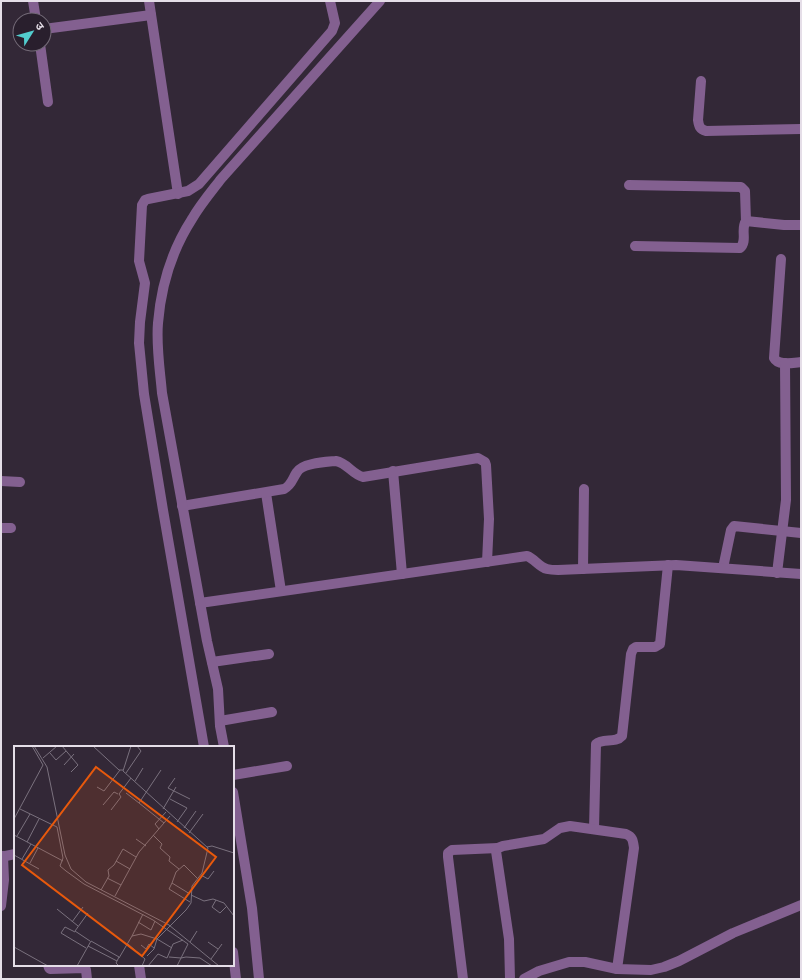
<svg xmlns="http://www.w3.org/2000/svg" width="802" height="980" font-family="'Sofia Sans Condensed','Noto Sans Devanagari',sans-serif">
<rect width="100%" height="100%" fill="#332837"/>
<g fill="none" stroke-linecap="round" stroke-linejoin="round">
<g stroke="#836090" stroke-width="10">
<polyline points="33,1 36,20"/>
<polyline points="149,1 178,194"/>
<polyline points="44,29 151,15"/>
<polyline points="40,44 48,102"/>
<path d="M701 81 698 120C699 127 700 129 706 131L801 129"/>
<polyline points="629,185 741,187 745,191 746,221"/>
<path d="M635 246 740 248C748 241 740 229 746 221L784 225H801"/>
<path d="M781 259 774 358C778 366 792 363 801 362"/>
<polyline points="393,471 402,574"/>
<polyline points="1,481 20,482"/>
<polyline points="266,493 281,591"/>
<path d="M182 506 284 489C292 485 292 479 297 472 302 463 326 462 336 461 347 463 352 474 363 477L478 458 485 462 486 465 489 519 487 562"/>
<polyline points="1,528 11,528"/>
<polyline points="723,568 731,530 734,526 801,533"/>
<polyline points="583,569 584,489"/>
<polyline points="777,573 786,500 785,363"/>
<path d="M200 603 527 556C535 559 539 567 547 569 551 570 555 570 558 570L676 565 801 574"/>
<polyline points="212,662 269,654"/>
<polyline points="220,721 272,712"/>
<polyline points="204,747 163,510 144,394 139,343 140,322 145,283 139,261 142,205 145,200 148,199 188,191 199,184 332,31 335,23 330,1"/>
<path d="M224 747 220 726 218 689 207 641 162 393C160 370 156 346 158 323 161 286 172 250 192 219 200 205 211 192 221 179L380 1"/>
<polyline points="233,775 287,766"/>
<polyline points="233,792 252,908 259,979"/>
<path d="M594 829 596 744C603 737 615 744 622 736L631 654 633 649 636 647H655L660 644 668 565"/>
<polyline points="1,857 15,854"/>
<polyline points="1,906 4,880 3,856"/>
<polyline points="233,952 236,979"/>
<polyline points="48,965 49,968 50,969 85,968 86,970 87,979"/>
<polyline points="139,965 141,979"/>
<polyline points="463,979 448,857 448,853 452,850 498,848"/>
<path d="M510 979 509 939 496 851 498 848 503 846 544 839 560 828 570 826 626 834C633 837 633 841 634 848L617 969"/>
<polyline points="524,979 539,971 569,962 585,962 617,969 651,970 664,967 679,961 733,933 801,905"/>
</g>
</g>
<g transform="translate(14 746)">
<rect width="220" height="220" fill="#332837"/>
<path fill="none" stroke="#7a717e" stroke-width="1" d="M20 0 33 21 51 109 57 123 72 136 155 179 205 220M48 0 64 19 57 26M79 0 105 24H109M36 7 42 14 52 5M29 12 43 0M50 19 60 8M112 27 127 5 123 0M161 32 154 42 176 53M121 35 129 22M83 41 90 45 106 24M112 47 125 57 147 24M156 53 173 62 163 76M125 57 150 77M89 59 100 46 104 48M6 63 43 81 49 112 46 120 52 125 70 138 139 174 174 198 167 212 155 211M149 63 162 41M97 64 107 51 105 48 117 32M0 73 29 19 18 0M170 82 182 65M145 83 141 78 152 66M175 87 189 68M0 89 49 115M139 89 148 98 146 102 156 111 155 115 165 123M3 90 16 68M122 93 132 100M13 96 25 73M193 101 198 100 220 107M0 109 25 123M8 113 17 98M102 115 116 123M16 117 24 102M187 129 194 133 200 125M93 132 107 139M158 137 155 143 176 156M87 144 95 130 94 124 100 119 109 103 122 111M176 148 158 137 162 126 170 119 184 133M177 149 190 155 199 153 210 157 220 170M101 150 125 106 156 70M202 154 198 161 206 167 213 160M43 163 64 180M74 167 61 185 76 195M58 176 69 161M124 176 137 184 141 175M61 186 51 181 47 187 72 202M118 190 129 168M143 193 158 202M176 196 183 185M194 196 204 203M114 198 131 213 128 220M127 199 132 203 135 198 140 202M74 200 103 215M0 201 34 220M133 210 140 203 143 193M105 212 118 190 127 188 143 193 172 164 177 157 178 140 188 127 194 102 109 25 117 0M197 213 208 198M63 220 77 195 105 211 102 217 105 220M134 220 144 208 153 212 159 198 169 194M163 220 167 212 172 211 186 212 198 220"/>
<path fill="#e8590c" fill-opacity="0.15" stroke="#e8590c" stroke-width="2" d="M82 21 202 111 128 210 8 119Z"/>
<rect width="220" height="220" fill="none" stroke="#e5dee8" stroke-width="2"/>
</g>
<rect width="802" height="980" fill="none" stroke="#e5dee8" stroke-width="4"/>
<g transform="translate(32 32) rotate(53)"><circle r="19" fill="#291f2d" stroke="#746b78"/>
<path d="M0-3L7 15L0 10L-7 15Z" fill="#52cdce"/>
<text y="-6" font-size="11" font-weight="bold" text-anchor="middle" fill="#e5dee8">उ</text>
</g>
</svg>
